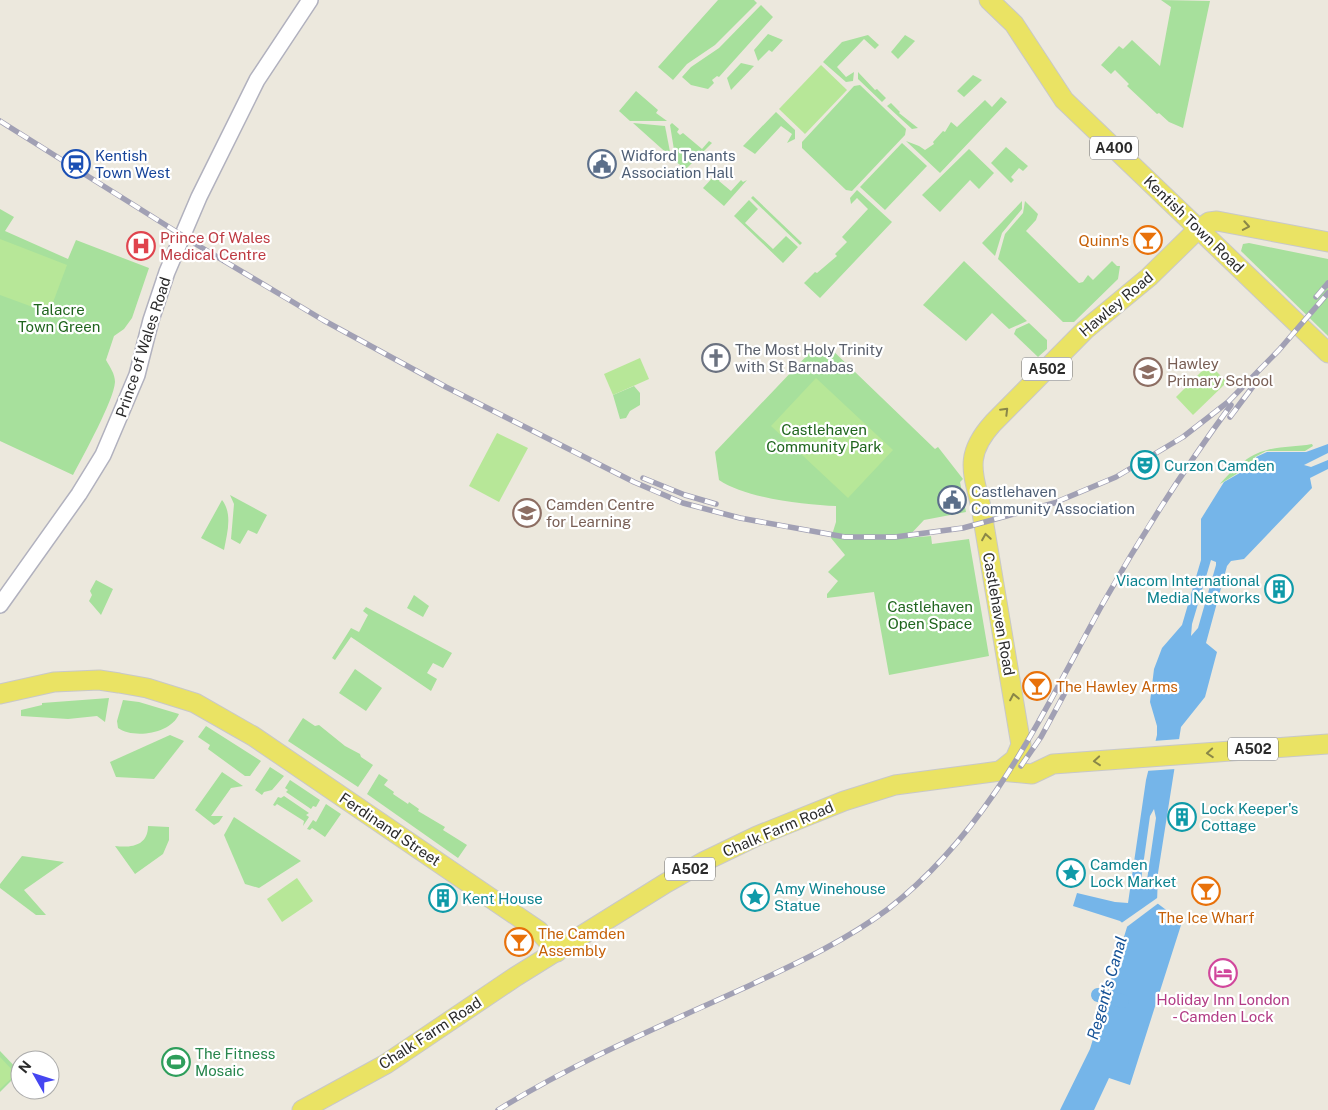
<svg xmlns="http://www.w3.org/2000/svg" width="1328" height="1110" font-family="'Public Sans',sans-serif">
<rect width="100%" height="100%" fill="#ece8dd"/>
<g fill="#a7e09c">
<polygon points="718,0 754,0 757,3 715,45 687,64 673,80 658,67"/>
<polygon points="1161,0 1210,1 1183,128 1169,122 1159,113 1157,114 1127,86 1129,84 1115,70 1111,74 1101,65 1119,46 1123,49 1132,40 1160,66 1171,7"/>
<polygon points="761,5 773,17 719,77 717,76 712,80 714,83 708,89 691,85 682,77 691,67 719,48"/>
<polygon points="768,34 783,40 772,52 769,50 758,61 754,50"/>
<polygon points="868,35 879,45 875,49 864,39 837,67 846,77 854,72 853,81 846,82 823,62 842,42"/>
<polygon points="905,35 915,41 898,59 891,52"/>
<polygon points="741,63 754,66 731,90 727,78"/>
<polygon points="858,72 875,90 877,89 886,98 882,102 858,79"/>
<polygon points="973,75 982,80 964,97 957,91"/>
<polygon points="860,85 906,129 905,135 852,191 846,190 802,148 802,142 854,86"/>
<polygon points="636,91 658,110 656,113 667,121 630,121 619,111"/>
<polygon points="1001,97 1007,102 940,173 906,141 919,146 925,150 934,144 933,142 943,131 945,132 951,122 957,127 985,100 992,107"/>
<polygon points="891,103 900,112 899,113 918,128 912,129 887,106"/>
<polygon points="776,112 795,130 795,139 787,143 792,134 781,126 755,154 743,146"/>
<polygon points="633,123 665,126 671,157"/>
<polygon points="672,123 679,129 677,132 680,135 683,133 702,149 709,141 712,143 686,169 676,162 670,125"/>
<polygon points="902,143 927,166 885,210 860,187"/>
<polygon points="1006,147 1028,166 1023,171 1019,168 1011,177 1014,180 1011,183 991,163"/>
<polygon points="969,149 994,173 979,189 970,180 940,212 922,195"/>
<polygon points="717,173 722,177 719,181 731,191 741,180 743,182 747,180 724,206 703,188"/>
<polygon points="857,190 892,222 820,298 804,283 815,272 817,273 837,256 835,254 847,242 842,237 868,209 857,198 851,204 850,198"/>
<polygon points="753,196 802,243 800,245 751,198"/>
<polygon points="749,200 758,209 745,223 773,249 786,236 798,247 783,263 734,216"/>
<polygon points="1022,201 1022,209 1002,233 995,256 982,243"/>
<polygon points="1025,201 1038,214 1036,220 1026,231 1079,283 1083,282 1088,275 1093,280 1112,261 1117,266 1120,266 1118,279 1074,322 1063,322 998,259 1005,234 1023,213"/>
<path d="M0 209 14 217 5 231 68 259 76 240 149 268 132 318 124 329 114 336 106 360C110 367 115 374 115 382 114 400 83 456 73 475L0 441Z"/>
<polygon points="1249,243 1328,259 1328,336 1241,251 1243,244"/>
<polygon points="964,261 1027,321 1009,329 992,313 966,341 923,305"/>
<polygon points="1029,323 1047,340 1047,349 1038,357 1014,334 1016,329"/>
<path d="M827 345 935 449 938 447 963 479 960 482 966 512 924 520 907 538 931 536 932 544 969 539 989 656 889 675 874 592 827 598V594L838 581 828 572 845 555 831 538 836 522V506C805 505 745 498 719 480L715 452 815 347Z"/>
<polygon points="634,386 640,393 640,405 630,411 626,418 620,419 613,395"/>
<path d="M1312 444 1313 446 1305 451H1266L1255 457V459L1248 467 1220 484C1232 470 1249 454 1267 450 1282 446 1296 447 1312 444Z"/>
<polygon points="230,495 267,515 257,534 248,530 240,544 231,539 234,504"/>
<path d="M222 500C233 514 227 534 224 550L201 538Z"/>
<polygon points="96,580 113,589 101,615 89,601 92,595 90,591"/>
<polygon points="414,595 429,606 423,617 407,608"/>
<polygon points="366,607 452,653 443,668 433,663 427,673 437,679 431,691 351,637 335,660 332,658 351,628 359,632 368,615 363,611"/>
<polygon points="355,669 382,688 366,711 339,693"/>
<polygon points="109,698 105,722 97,716 68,719 21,716 21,710 42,705 42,703"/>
<path d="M123 700 139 702 179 714C171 734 133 739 118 728L117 721Z"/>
<polygon points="303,718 315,726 319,725 345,746 360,754 361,757 373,765 358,787 288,741"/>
<polygon points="206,726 261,761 250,776 245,776 208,749 210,745 198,737"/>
<polygon points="170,735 184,741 154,779 116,777 110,762"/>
<polygon points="270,767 284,776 272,790 264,792 262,795 255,790"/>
<polygon points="222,772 243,786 231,788 211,816 223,816 219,822 214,825 195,810"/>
<polygon points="379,774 388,780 384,785 394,792 393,794 408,804 409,802 419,809 418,811 445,827 443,830 467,845 458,858 367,794"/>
<polygon points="290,780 320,800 316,807 313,806 311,809 286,792 288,790 285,788"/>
<polygon points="284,796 309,813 306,815 309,817 303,826 304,821 277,804 275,806 273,805 278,797 281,798"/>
<polygon points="326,804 341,814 325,837 312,828 310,830 307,829 313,820 316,822"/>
<polygon points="234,817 301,861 259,888 245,884 224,835"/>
<path d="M148 826 169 827V840L163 854 135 874 115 846C131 848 148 846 148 826Z"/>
<polygon points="22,856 64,862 24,890 46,915 36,915 0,888 0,884"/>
<polygon points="0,1051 20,1072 0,1092"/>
</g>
<g fill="#b7e798">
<polygon points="821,65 847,90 805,134 779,109"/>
<polygon points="0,239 67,265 49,313 0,295"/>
<polygon points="640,358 649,379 613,395 604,374"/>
<polygon points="1209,364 1227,382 1193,415 1176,397"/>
<polygon points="816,378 893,450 848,498 771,426"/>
<polygon points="497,433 528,448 499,502 469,486"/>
<polygon points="297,878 313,901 282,922 267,899"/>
<polygon points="0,1057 16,1074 0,1089"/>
</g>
<path fill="#75b5e9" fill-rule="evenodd" d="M1328 444V453L1304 465 1311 467 1328 460V469L1310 478 1312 488 1244 559 1231 561 1227 566 1206 643 1217 652 1205 697 1181 727 1158 873 1157 903 1182 922 1130 1085 1109 1078 1094 1110H1060L1090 1049 1127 927 1120 921 1073 906 1077 893 1115 902 1128 903 1146 780 1157 735V726L1150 702 1154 669 1162 648 1182 625 1201 560V519L1224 482 1252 466 1256 457 1267 452H1306ZM1211 560 1216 562V565L1198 628 1191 636 1192 624ZM1154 809 1156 818 1147 880 1143 885 1141 880 1150 816Z"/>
<g fill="#ece8dd">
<polygon points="1180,739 1176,769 1145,771 1153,741"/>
<polygon points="1160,896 1160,902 1124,929 1120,924"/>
</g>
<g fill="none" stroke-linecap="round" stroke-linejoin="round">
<polyline stroke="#75b5e9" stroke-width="14" points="1098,995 1122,1001"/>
<defs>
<polyline id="minor" points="0,605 79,494 103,455 137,375 151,320 167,272 199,197 257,80 310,0"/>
<g id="major">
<polyline points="989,0 1014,24 1064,100 1328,353"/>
<polyline points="0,694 54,682 99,680 119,683 147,688 195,703 253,736 539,931 557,952"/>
<path d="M1000 771 1015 759 1021 745 981 507C972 470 965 454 993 423L1085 330 1149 277 1193 234 1209 222 1217 221 1328 242"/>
<polyline points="302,1110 386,1064 515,977 666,883 705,861 757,836 844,801 895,785 1000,771 1032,774 1053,764 1328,744"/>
</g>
</defs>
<use href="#minor" stroke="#b1b1be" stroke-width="18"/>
<use href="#major" stroke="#c8c8c8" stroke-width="21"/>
<use href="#minor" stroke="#fff" stroke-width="15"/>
<use href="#major" stroke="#eae364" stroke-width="19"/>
<defs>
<g id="rail">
<polyline points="0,121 199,246 323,320 446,387 634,482 683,503 740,518 845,537 895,537 963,528 1054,503 1116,477 1183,437 1228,402 1279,350 1328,293"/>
<polyline points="1316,297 1328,283"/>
<polyline points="1230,417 1254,385"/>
<polyline points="643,478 685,495 716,504"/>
<polyline points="1021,766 1041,737 1067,689"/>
<path d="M498 1110C575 1062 661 1026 744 988 793 965 844 942 888 909 990 830 1041 716 1102 605 1141 536 1184 469 1231 405"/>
</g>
</defs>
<use href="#rail" stroke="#a1a0b4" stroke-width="5.5"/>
<use href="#rail" stroke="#fff" stroke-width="4" stroke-dasharray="11" stroke-linecap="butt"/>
</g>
<defs><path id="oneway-chevron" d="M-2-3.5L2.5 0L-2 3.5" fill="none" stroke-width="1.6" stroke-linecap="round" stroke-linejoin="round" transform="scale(1.25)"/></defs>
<g stroke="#8a8748">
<use href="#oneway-chevron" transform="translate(1246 226) rotate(10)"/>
<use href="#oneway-chevron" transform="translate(1005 411) rotate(-45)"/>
<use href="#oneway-chevron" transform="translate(986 537) rotate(-99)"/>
<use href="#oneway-chevron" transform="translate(1014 697) rotate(-101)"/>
<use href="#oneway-chevron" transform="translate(1210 753) rotate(176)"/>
<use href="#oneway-chevron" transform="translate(1097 761) rotate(175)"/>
</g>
<defs>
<symbol id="station-ring" viewBox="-11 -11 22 22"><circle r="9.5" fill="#fff" stroke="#1a4fb4" stroke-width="1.5"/><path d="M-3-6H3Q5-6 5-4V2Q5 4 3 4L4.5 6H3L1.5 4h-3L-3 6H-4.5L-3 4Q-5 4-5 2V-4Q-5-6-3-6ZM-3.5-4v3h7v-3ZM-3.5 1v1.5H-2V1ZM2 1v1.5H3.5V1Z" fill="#1a4fb4"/></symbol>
<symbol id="civic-ring" viewBox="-11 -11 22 22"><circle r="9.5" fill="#fff" stroke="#5c6f8a" stroke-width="1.5"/><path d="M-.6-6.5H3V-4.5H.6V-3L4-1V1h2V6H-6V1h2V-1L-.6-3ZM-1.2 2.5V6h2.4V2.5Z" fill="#5c6f8a"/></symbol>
<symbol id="bar-ring" viewBox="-11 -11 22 22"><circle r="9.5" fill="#fff" stroke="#e8710a" stroke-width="1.5"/><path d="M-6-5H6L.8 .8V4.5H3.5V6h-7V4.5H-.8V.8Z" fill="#e8710a"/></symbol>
<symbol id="hospital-ring" viewBox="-11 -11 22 22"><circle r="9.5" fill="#fff" stroke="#e0444e" stroke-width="1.5"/><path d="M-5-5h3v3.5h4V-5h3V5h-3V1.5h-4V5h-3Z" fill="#e0444e"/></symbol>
<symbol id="church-ring" viewBox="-11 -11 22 22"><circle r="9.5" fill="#fff" stroke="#6b7280" stroke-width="1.5"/><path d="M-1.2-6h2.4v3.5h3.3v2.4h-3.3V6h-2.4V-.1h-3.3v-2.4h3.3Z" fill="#6b7280"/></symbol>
<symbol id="school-ring" viewBox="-11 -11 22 22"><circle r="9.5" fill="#fff" stroke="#8d6e63" stroke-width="1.5"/><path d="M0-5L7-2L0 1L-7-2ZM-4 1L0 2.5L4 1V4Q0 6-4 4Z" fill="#8d6e63"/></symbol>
<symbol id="theatre-ring" viewBox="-11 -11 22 22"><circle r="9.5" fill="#fff" stroke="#0f9aa8" stroke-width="1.5"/><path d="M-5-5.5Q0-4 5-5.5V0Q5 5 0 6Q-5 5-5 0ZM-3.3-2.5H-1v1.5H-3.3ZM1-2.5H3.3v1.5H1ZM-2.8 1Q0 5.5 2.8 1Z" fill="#0f9aa8"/></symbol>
<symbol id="building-ring" viewBox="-11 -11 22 22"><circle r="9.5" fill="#fff" stroke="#0f9aa8" stroke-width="1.5"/><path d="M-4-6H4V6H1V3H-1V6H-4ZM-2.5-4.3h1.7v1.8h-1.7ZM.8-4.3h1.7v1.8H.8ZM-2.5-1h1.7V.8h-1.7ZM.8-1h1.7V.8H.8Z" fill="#0f9aa8"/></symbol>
<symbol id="sight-ring" viewBox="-11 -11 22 22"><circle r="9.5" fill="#fff" stroke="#0f9aa8" stroke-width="1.5"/><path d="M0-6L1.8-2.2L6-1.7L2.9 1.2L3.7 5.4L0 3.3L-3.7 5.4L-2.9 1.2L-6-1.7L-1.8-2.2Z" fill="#0f9aa8"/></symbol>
<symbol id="hotel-ring" viewBox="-11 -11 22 22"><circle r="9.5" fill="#fff" stroke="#d1479c" stroke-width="1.5"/><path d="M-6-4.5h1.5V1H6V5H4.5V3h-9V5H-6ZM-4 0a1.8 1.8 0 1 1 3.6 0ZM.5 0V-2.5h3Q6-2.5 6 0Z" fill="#d1479c"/></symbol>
<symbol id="stadium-ring" viewBox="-11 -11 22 22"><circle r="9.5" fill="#fff" stroke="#2e9e5b" stroke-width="1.5"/><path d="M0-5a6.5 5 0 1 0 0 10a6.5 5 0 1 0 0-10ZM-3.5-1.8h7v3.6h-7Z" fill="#2e9e5b"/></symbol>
</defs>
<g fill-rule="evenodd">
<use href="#station-ring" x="60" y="148" width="32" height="32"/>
<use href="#civic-ring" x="586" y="148" width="32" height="32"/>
<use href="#bar-ring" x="1132" y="224" width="32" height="32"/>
<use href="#hospital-ring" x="125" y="230" width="32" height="32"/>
<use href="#church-ring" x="700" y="342" width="32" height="32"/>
<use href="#school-ring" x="1132" y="356" width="32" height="32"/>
<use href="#theatre-ring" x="1129" y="449" width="32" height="32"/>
<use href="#civic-ring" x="936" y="484" width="32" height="32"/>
<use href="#school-ring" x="511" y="497" width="32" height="32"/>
<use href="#building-ring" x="1263" y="573" width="32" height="32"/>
<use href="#bar-ring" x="1021" y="670" width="32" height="32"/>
<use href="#building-ring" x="1166" y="801" width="32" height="32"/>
<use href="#sight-ring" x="1055" y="857" width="32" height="32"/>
<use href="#bar-ring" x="1190" y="875" width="32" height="32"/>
<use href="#sight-ring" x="739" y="881" width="32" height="32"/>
<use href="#building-ring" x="427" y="882" width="32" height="32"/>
<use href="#bar-ring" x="503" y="926" width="32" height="32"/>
<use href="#hotel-ring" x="1207" y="957" width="32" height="32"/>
<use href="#stadium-ring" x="160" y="1046" width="32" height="32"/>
</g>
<g text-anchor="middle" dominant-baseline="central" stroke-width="4.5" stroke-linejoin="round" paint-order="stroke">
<g fill="#fff" stroke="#6b6b6b" stroke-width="1">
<rect x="1090" y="136.5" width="48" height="23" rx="4"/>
<rect x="1022" y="357.5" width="50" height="23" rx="4"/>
<rect x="1228" y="737.5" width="50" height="23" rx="4"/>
<rect x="665" y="857.5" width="50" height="23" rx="4"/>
</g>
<g font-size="14" font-weight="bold" fill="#2b2b2b">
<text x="1114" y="148">A400</text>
<text x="1047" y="369">A502</text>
<text x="1253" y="749">A502</text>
<text x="690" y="869">A502</text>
</g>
<g font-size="15" fill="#164399" stroke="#fff" text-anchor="start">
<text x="95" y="155">Kentish<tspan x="95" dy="17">Town West</tspan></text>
</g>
<g font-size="15" fill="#4e5e75" stroke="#fff" text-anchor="start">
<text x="621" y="155">Widford Tenants<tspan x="621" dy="17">Association Hall</tspan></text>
<text x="971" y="491">Castlehaven<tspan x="971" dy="17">Community Association</tspan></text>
</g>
<g font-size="15" fill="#2b2b2b" stroke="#fff">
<text transform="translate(1194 224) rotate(44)">Kentish Town Road</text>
<text transform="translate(1116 304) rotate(-40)">Hawley Road</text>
<text transform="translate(143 347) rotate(-72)">Prince of Wales Road</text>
<text transform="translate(999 614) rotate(80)">Castlehaven Road</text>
<text transform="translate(390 829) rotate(34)">Ferdinand Street</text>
<text transform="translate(778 829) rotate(-23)">Chalk Farm Road</text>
<text transform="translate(430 1033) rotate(-33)">Chalk Farm Road</text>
</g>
<g font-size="15" fill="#be3a42" stroke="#fff" text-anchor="start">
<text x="160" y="237">Prince Of Wales<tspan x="160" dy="17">Medical Centre</tspan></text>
</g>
<g font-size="15" fill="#c56008" stroke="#fff" text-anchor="start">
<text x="1129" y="240" text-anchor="end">Quinn's</text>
<text x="1056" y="686">The Hawley Arms</text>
<text x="1206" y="917" text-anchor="middle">The Ice Wharf</text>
<text x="538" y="933">The Camden<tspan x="538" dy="17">Assembly</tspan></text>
</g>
<g font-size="15" fill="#20651e" stroke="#fff">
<text x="59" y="309">Talacre<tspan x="59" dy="17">Town Green</tspan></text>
<text x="824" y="429">Castlehaven<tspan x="824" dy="17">Community Park</tspan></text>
<text x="930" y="606">Castlehaven<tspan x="930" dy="17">Open Space</tspan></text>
</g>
<g font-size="15" fill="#5b616d" stroke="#fff" text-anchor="start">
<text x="735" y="349">The Most Holy Trinity<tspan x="735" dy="17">with St Barnabas</tspan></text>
</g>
<g font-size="15" fill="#785e54" stroke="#fff" text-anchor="start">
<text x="1167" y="363">Hawley<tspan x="1167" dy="17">Primary School</tspan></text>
<text x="546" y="504">Camden Centre<tspan x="546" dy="17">for Learning</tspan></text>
</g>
<g font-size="15" fill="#0d838f" stroke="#fff" text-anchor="start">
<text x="1164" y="465">Curzon Camden</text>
<text x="1260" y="580" text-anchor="end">Viacom International<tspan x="1260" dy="17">Media Networks</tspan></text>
<text x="1201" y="808">Lock Keeper's<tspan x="1201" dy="17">Cottage</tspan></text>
<text x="1090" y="864">Camden<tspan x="1090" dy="17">Lock Market</tspan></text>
<text x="774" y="888">Amy Winehouse<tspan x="774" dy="17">Statue</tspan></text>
<text x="462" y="898">Kent House</text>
</g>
<g font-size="15" fill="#b23c85" stroke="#fff">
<text x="1223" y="999">Holiday Inn London<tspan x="1223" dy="17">- Camden Lock</tspan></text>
</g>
<g font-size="15" fill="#27864d" stroke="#fff" text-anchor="start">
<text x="195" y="1053">The Fitness<tspan x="195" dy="17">Mosaic</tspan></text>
</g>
<g font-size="16" font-style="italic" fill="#145196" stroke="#fff">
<text transform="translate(1107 988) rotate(-74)">Regent's Canal</text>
</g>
</g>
<g transform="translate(35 1075) rotate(309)"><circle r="24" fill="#ffffff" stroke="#aaaaaa"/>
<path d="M0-4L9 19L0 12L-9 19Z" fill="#4546f1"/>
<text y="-8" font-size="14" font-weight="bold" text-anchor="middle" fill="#2b2b2b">N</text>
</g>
</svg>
